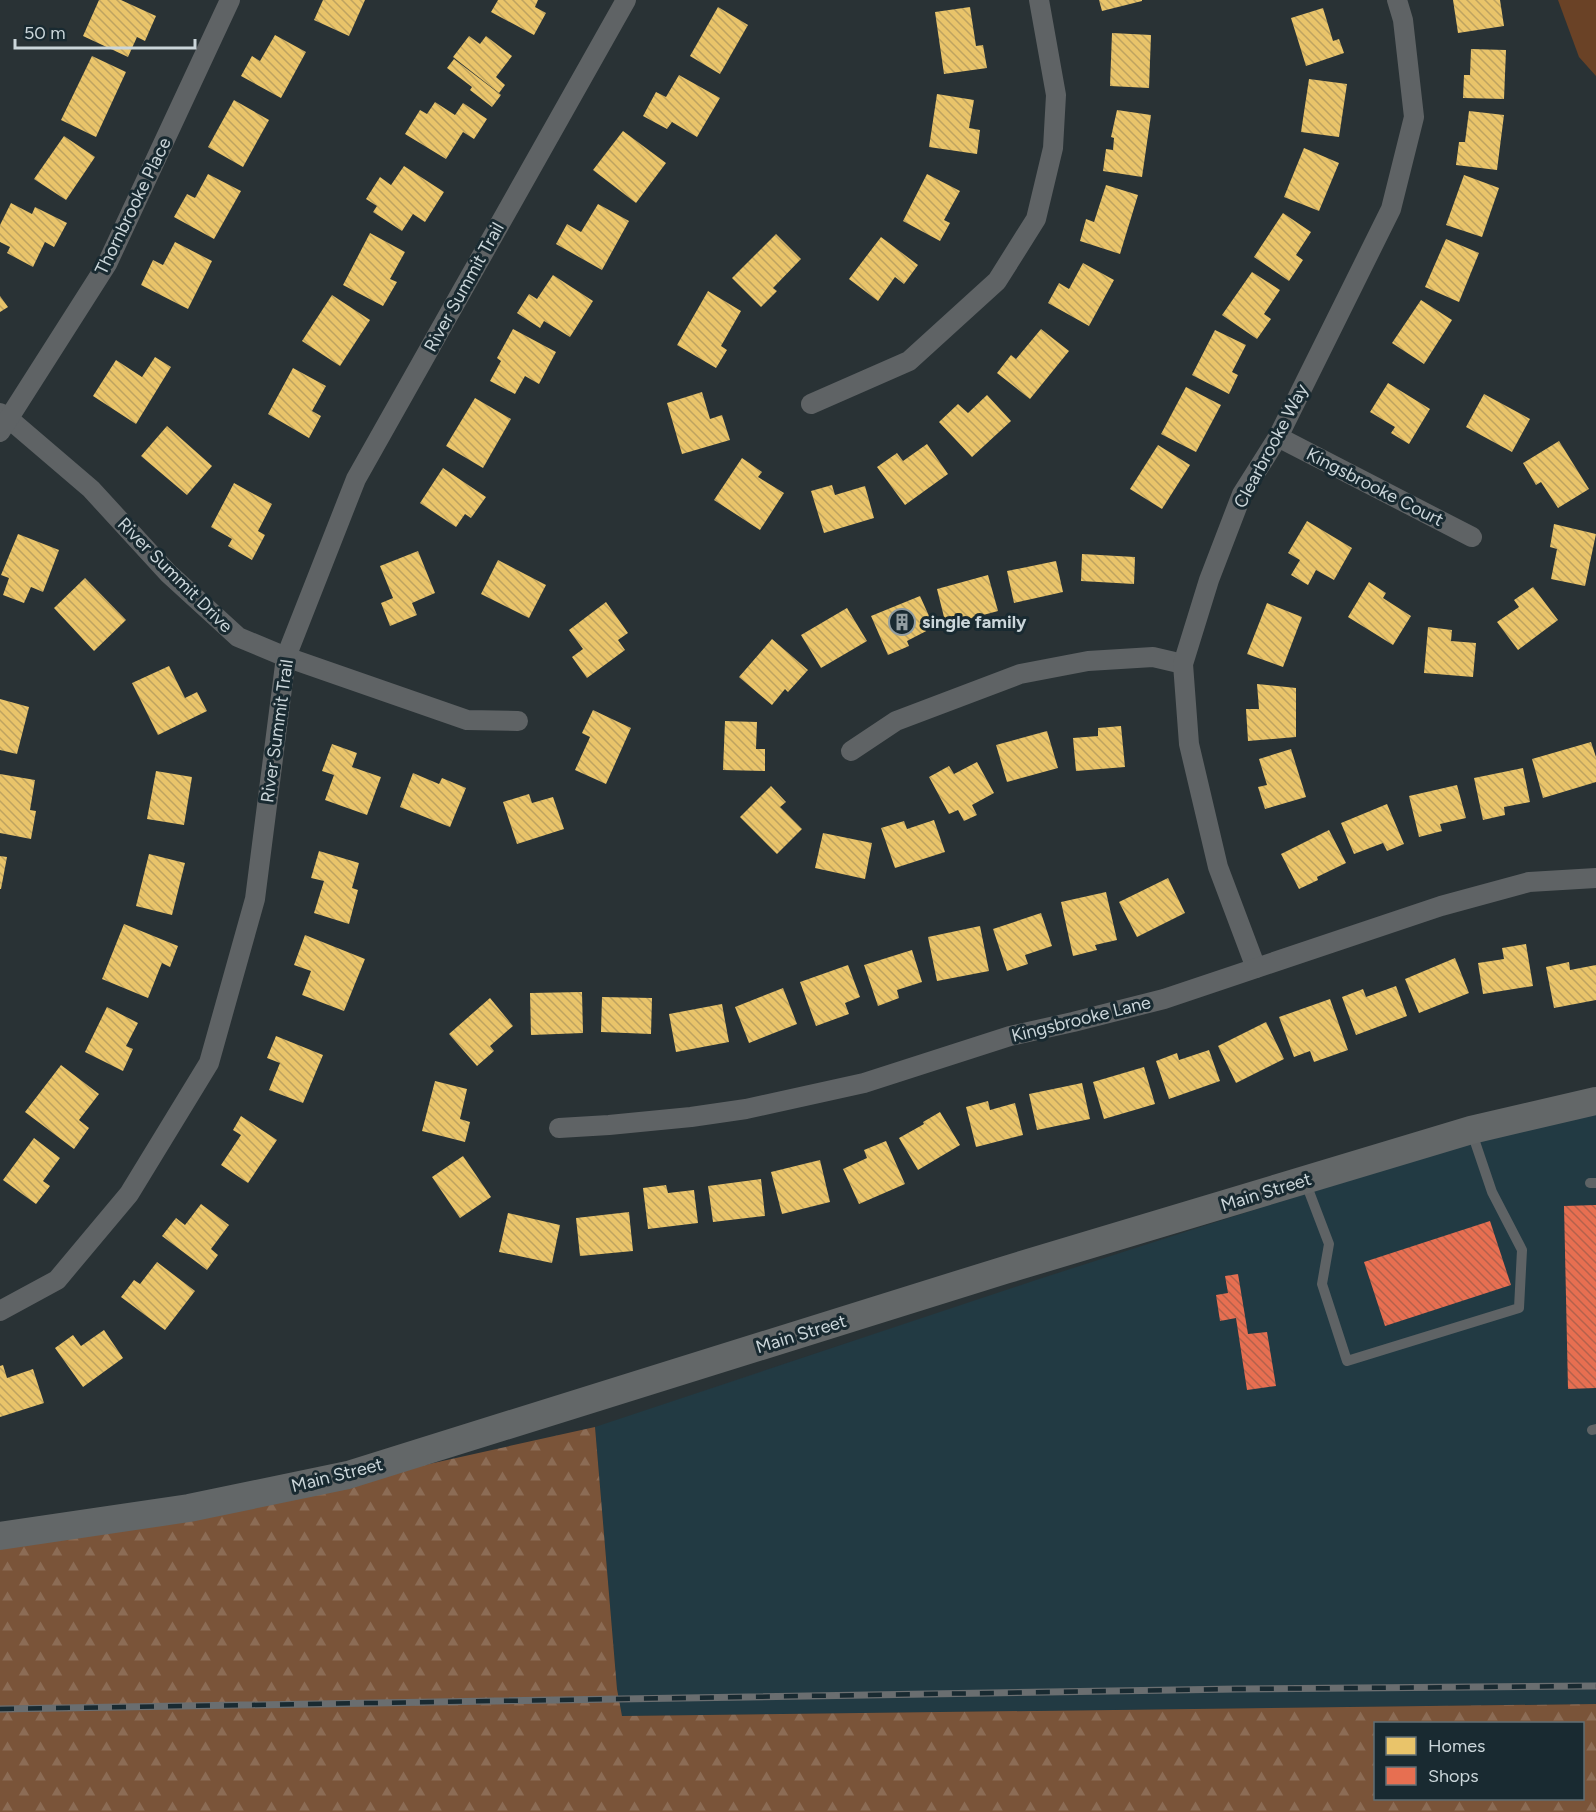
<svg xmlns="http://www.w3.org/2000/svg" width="1596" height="1812" font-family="Figtree,sans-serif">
<defs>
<pattern id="forest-firs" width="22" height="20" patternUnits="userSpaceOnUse" patternTransform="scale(1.5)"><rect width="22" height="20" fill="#7a5439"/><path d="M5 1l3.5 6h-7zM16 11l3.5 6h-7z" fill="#8c6c55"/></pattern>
<pattern id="homes-back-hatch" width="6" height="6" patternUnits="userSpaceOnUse" patternTransform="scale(1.5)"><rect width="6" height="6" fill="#e9c46a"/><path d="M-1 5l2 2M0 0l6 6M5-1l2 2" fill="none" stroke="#bea360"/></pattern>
<pattern id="shops-back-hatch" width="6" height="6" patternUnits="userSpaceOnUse" patternTransform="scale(1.5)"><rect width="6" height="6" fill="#e76f51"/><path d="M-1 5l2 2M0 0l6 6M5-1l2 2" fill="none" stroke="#b4614c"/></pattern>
</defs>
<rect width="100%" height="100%" fill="#293235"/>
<polygon fill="#223a43" points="1596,1106 1596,1704 622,1716 617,1689 595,1427 1036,1280 1393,1165"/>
<path fill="url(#forest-firs)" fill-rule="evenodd" d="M595 1427 617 1689 622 1716 1596 1704V1812H0V1533L321 1488ZM1376 1724H1582V1798H1376Z"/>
<polygon fill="#6a4226" points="1558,0 1596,0 1596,76 1579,57"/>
<g fill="url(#homes-back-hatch)">
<polygon points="99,0 121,0 156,16 145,41 137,37 128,57 83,36"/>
<polygon points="323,0 365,0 349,36 314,20"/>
<polygon points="498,0 538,0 535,7 546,13 534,35 491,12"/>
<polygon points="1099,0 1142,0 1142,1 1102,11"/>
<polygon points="1453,0 1500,0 1504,26 1458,33"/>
<polygon points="718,7 748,25 720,74 690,56"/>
<polygon points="970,7 976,46 983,45 987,68 944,74 935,12"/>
<polygon points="1323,8 1333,41 1339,39 1344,53 1306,66 1291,18"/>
<polygon points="1112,33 1151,35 1149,88 1110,86"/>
<polygon points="275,35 306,52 281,98 241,76 252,56 260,61"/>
<polygon points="469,36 480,44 486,36 512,56 496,77 505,85 499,93 453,57"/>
<polygon points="1471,49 1506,50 1504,99 1463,98 1464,75 1470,75"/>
<polygon points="92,56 126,72 96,137 61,120"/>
<polygon points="454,59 501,95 492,107 470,90 472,87 447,68"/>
<polygon points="679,75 720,98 697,137 672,122 667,129 643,116 656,92 666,97"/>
<polygon points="1309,79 1347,84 1339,137 1301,132"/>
<polygon points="937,94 974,100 969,128 980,130 977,154 929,147"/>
<polygon points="234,100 269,120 243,167 208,147"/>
<polygon points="435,102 455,115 463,103 487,119 474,139 463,132 446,159 405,134 420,110 427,114"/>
<polygon points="1117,110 1151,115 1142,177 1103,171 1106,149 1113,150 1114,138 1111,137"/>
<polygon points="1469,111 1504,115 1497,170 1456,165 1459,142 1465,142"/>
<polygon points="623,131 666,163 636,203 593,170"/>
<polygon points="64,136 95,157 66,200 34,179"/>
<polygon points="1304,148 1339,163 1319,211 1284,197"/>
<polygon points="404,166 444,192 425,222 413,214 402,231 373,212 377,206 366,199 380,177 391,185"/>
<polygon points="208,174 241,191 214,239 174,217 187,194 195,198"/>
<polygon points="927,174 960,191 944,220 950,223 940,241 903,221"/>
<polygon points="1464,175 1499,188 1482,237 1446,225"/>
<polygon points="1106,185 1138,195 1120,254 1080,241 1086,219 1094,222"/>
<polygon points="11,203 32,214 35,207 67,223 54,247 45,242 33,267 7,253 10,247 0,242 0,225"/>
<polygon points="598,204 629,221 602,270 556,244 567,224 581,232"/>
<polygon points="1283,213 1311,232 1296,255 1303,260 1289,281 1254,257"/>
<polygon points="370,233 405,252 390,279 397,282 383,306 343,285"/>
<polygon points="776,234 801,259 773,288 777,291 761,307 732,278"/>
<polygon points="881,237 918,265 904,284 895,277 878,301 849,279"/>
<polygon points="1446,239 1479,253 1459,302 1425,287"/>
<polygon points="175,242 212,261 188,309 141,285 153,260 163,265"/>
<polygon points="1083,263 1114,280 1089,326 1048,303 1059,283 1069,289"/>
<polygon points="1252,272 1280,290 1264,314 1271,319 1257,339 1222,315"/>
<polygon points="553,275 593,301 570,337 544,321 540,328 517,313 529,294 537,299"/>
<polygon points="708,291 741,311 721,346 727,350 716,368 677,345"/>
<polygon points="332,295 370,320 340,366 302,341"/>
<polygon points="0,296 8,307 0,312"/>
<polygon points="1421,300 1452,320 1424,364 1392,343"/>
<polygon points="513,329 556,352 539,384 525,376 515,394 490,381 501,361 497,358"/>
<polygon points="1041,329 1069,351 1030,399 997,373 1011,355 1016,359"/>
<polygon points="1215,330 1246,345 1232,372 1238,375 1229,394 1192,375"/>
<polygon points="155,357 171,367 136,424 93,396 116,360 142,377"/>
<polygon points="293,368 326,386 312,411 321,416 309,438 268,414"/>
<polygon points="1388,383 1430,409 1409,444 1391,433 1395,427 1370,412"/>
<polygon points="1186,387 1221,405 1196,452 1161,434"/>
<polygon points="702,392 710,419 722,415 730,440 682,454 667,403"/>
<polygon points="1484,394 1530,419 1512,452 1466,427"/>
<polygon points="987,395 1011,421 972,457 939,422 958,404 968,413"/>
<polygon points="475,398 511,419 483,468 446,446"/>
<polygon points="167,426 212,466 187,495 141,456"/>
<polygon points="1559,441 1589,489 1558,508 1541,482 1536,485 1523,463"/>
<polygon points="927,444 948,474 905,505 877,467 897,453 903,461"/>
<polygon points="1158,445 1190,465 1162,509 1130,489"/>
<polygon points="742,458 762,472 758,477 784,493 760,530 714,500"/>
<polygon points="443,468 486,497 471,518 465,514 456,527 420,503"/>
<polygon points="234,483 272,504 258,531 265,535 252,560 228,546 232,539 211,527"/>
<polygon points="832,485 835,495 865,486 874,518 824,533 811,491"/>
<polygon points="1307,521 1352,548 1334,580 1316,570 1308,585 1291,575 1300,560 1288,553"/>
<polygon points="1554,524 1596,534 1585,586 1551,579 1557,549 1550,547"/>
<polygon points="18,534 59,550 43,592 31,587 24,603 3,595 9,578 1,575"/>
<polygon points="418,551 435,593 412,603 417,615 390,626 381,603 393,598 380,566"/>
<polygon points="1082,554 1135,557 1134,584 1081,581"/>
<polygon points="498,560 546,585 529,618 481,594"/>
<polygon points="1056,561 1063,592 1014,603 1007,571"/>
<polygon points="988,575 998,611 946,625 937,589"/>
<polygon points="85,578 126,620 94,651 54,608"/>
<polygon points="1369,582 1386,593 1383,598 1411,616 1393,645 1348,617"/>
<polygon points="1533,587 1558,620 1518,650 1497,622 1519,607 1514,600"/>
<polygon points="920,596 934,627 907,641 909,646 888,655 871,616"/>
<polygon points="606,602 628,633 618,640 625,650 587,678 572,657 583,649 569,630"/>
<polygon points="1267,603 1302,617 1283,667 1247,654"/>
<polygon points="847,608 867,641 821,668 801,635"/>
<polygon points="1428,627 1452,630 1451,641 1476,643 1473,677 1424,673"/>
<polygon points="772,639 808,670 788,692 785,689 772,705 739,677"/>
<polygon points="169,666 185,698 197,692 207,711 158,735 132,683"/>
<polygon points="1257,684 1296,688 1296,737 1248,741 1246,709 1259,709"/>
<polygon points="0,699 29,707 17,754 0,750"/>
<polygon points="593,710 631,728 606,784 575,770 590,737 582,733"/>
<polygon points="725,721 757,722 756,749 765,749 765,771 723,770"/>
<polygon points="1121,726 1125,767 1076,771 1073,738 1098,736 1098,728"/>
<polygon points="1047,731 1058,768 1007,782 996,745"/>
<polygon points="1591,742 1596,757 1596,782 1543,798 1532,759"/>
<polygon points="332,744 357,753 352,767 381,777 367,815 325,800 334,775 322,771"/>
<polygon points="1291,749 1306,797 1265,809 1258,787 1267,785 1259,759"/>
<polygon points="977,762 994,793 972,805 977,815 964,821 958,810 949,814 929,777 949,766 954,774"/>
<polygon points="1523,768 1530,802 1504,807 1505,815 1483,820 1474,778"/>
<polygon points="156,771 192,777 184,825 147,819"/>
<polygon points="413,773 439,784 442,778 466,788 450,827 400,807"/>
<polygon points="0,774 35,780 30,810 36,811 31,839 0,833"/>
<polygon points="1457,785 1466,818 1440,824 1442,831 1419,837 1409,796"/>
<polygon points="771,786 786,802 780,807 802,829 777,854 740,817"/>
<polygon points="529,794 532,803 553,797 564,829 517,844 503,802"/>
<polygon points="1387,804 1404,844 1387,851 1383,843 1354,854 1341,823"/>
<polygon points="934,820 945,852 895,868 881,828 904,821 907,829"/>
<polygon points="1329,830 1346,863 1317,877 1318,880 1299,889 1281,854"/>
<polygon points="823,833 872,843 865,879 815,868"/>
<polygon points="319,851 359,863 352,888 358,890 349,924 314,913 324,881 311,878"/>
<polygon points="149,854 185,863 172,915 136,906"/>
<polygon points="0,856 7,857 1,889 0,889"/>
<polygon points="1168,878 1185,913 1137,937 1119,902"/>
<polygon points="1106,892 1117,940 1095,945 1097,950 1073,956 1061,902"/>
<polygon points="1041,913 1052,946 1025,955 1028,964 1007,971 993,929"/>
<polygon points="124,924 178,946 170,967 162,963 148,998 102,979"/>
<polygon points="980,926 989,971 937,981 928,937"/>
<polygon points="305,935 365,959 344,1011 302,995 311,971 294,965"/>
<polygon points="1526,944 1533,986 1483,994 1478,963 1504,959 1502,948"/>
<polygon points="912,950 922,982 897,990 899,998 878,1006 864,965"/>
<polygon points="1455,958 1469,993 1419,1013 1405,979"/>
<polygon points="1569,962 1570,970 1596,965 1596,1000 1554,1008 1546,967"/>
<polygon points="848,965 860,997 845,1003 849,1014 816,1026 800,982"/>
<polygon points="1396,986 1407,1016 1356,1035 1342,997 1363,989 1366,997"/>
<polygon points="783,988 797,1024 749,1043 735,1007"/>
<polygon points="582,992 583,1033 531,1035 530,993"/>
<polygon points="602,997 652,998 651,1034 601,1032"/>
<polygon points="490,998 513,1026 490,1046 494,1051 477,1066 449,1034"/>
<polygon points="1330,999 1348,1050 1314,1062 1310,1051 1294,1057 1279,1017"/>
<polygon points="722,1004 729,1042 676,1052 669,1014"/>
<polygon points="107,1007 138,1023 126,1046 133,1049 123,1071 85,1052"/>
<polygon points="1266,1022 1284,1059 1236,1083 1218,1046"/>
<polygon points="276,1036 323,1055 303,1103 269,1090 280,1063 267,1058"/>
<polygon points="1209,1050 1220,1081 1169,1099 1156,1061 1177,1053 1179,1060"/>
<polygon points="61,1065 99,1094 79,1120 89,1128 74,1149 25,1112"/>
<polygon points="1144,1067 1155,1104 1104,1119 1093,1082"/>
<polygon points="435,1081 467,1089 460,1119 470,1122 465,1142 422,1131"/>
<polygon points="1082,1083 1090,1119 1037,1130 1029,1094"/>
<polygon points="988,1101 990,1110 1015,1103 1023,1135 976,1147 966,1107"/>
<polygon points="940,1112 960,1145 918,1170 899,1138 924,1124 923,1122"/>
<polygon points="241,1116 277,1140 248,1183 221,1165 241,1135 233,1130"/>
<polygon points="34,1138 60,1158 43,1181 50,1186 36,1204 3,1180"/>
<polygon points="886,1141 905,1184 859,1204 843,1169 867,1158 864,1150"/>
<polygon points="463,1156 491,1197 460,1218 432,1177"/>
<polygon points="820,1160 830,1202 782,1214 771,1172"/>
<polygon points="761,1179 765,1216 713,1222 708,1186"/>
<polygon points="666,1185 668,1193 694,1190 698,1223 648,1229 643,1188"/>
<polygon points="201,1204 229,1225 211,1249 218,1255 207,1270 162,1236 176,1218 185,1225"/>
<polygon points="629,1212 633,1251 580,1256 576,1218"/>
<polygon points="508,1213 560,1225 552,1263 499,1252"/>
<polygon points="157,1262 195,1291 165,1330 121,1297 134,1280 140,1284"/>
<polygon points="104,1330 123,1358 83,1387 55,1348 73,1335 81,1346"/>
<polygon points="3,1365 7,1378 33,1369 44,1403 0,1417 0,1366"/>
</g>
<g fill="url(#shops-back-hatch)">
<polygon points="1596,1205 1596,1388 1568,1389 1564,1206"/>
<polygon points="1490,1221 1511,1285 1385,1326 1364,1262"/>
<polygon points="1238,1274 1248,1334 1267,1332 1276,1386 1247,1390 1236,1318 1220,1321 1216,1295 1228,1293 1225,1276"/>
</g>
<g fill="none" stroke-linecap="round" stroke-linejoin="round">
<g stroke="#5f6365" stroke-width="10">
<polyline points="1305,1181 1329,1244 1322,1284 1347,1361 1519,1308 1522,1250 1492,1192 1471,1130"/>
<polyline points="1590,1183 1596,1183"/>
<polyline points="1592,1430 1596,1429"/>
</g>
<g stroke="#5f6365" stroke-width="20">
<polyline points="811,404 909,361 997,281 1036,219 1053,148 1056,95 1039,0"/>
<polyline points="0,413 8,418 91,489 168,573 238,637 286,657 467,720 518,721"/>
<polyline points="0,432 107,264 230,0"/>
<polyline points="1278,437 1472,537"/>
<polyline points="851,751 896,721 1020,674 1088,661 1153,657 1183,664"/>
<polyline points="1256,968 1218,867 1189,744 1183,664 1209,580 1242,494 1278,437 1391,209 1414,117 1403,20 1397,0"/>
<polyline points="559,1128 609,1125 691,1117 746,1109 864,1083 1010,1036 1073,1022 1164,999 1441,906 1529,882 1596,878"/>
<polyline points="0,1311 57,1280 129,1194 209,1063 255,899 286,657 356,479 626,0"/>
</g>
<polyline stroke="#636768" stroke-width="28" points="0,1536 189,1508 348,1475 1005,1270 1471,1130 1596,1101"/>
<defs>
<polyline id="rail" points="0,1709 1237,1689 1596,1686"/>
</defs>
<use href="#rail" stroke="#6a6e70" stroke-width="7"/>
<use href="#rail" stroke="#192a31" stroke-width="4.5" stroke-dasharray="14" stroke-linecap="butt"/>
</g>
<defs>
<symbol id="building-ring" viewBox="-11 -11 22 22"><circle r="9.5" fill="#192a31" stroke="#929da0" stroke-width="1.5"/><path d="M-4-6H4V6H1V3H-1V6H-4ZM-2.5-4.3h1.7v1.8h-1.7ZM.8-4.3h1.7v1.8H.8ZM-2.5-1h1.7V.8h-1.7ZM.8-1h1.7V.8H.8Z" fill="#929da0"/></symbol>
</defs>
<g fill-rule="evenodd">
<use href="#building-ring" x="887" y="607" width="30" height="30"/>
</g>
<g text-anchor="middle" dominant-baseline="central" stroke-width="6" stroke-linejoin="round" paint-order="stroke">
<g font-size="18" fill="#cbd6da" stroke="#192a31">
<text transform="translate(133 206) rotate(-64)">Thornbrooke Place</text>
<text transform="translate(464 287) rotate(-61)">River Summit Trail</text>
<text transform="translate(1271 446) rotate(-62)">Clearbrooke Way</text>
<text transform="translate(1375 487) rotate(27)">Kingsbrooke Court</text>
<text transform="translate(175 575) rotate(45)">River Summit Drive</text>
<text transform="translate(277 731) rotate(-82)">River Summit Trail</text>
<text transform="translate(1081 1019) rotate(-14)">Kingsbrooke Lane</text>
<text transform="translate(1266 1192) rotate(-17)">Main Street</text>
<text transform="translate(801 1334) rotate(-17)">Main Street</text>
<text transform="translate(337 1475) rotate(-14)">Main Street</text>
</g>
<g font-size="18" font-weight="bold" fill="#cbd6da" stroke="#192a31" text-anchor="start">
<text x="922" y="622">single family</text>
</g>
</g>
<rect x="1374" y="1722" width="210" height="78" fill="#192a31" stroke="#606f75" stroke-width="1.5"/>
<rect x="1386" y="1737" width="30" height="18" fill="#e9c46a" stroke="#606f75" stroke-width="1.5"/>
<text x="1428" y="1752" font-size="18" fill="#cbd6da">Homes</text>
<rect x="1386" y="1767" width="30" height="18" fill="#e76f51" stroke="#606f75" stroke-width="1.5"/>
<text x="1428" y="1782" font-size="18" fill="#cbd6da">Shops</text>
<path d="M15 39v9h180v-9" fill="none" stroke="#cbd6da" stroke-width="3"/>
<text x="24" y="39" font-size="18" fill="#cbd6da" stroke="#192a31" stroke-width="4.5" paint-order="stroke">50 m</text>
</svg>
